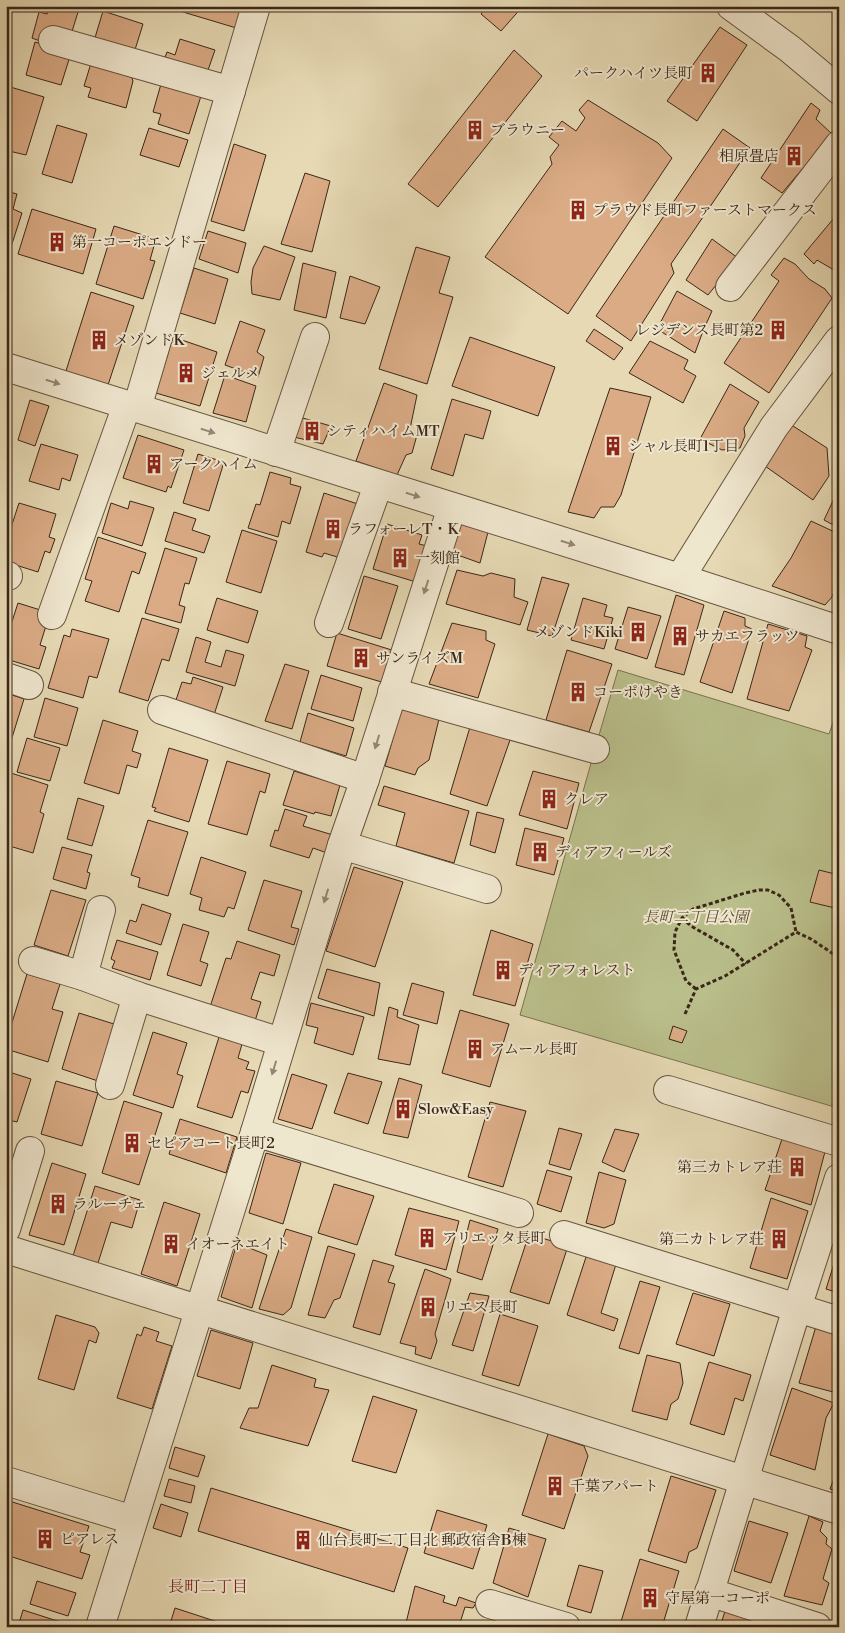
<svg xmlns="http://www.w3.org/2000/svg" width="845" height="1633" font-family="'Libre Bodoni','Noto Serif JP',serif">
<rect width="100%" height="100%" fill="#e6d9b4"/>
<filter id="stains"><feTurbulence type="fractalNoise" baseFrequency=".004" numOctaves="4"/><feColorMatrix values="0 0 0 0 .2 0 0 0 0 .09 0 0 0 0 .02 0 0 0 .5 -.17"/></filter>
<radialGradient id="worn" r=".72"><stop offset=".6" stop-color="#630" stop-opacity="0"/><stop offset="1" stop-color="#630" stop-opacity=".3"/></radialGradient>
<polygon fill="#b9be8a" stroke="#7a7251" points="618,670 829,734 839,705 838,1108 520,1015 595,749"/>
<g fill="#daab85" stroke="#3b2718">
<polygon points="50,6 60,6 78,12 70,38 43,30 40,41 32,38 39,12 47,14"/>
<polygon points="163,6 250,6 243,30"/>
<polygon points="487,6 523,6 501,31 481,14"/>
<polygon points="103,11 143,24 134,53 94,41"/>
<polygon points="720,27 747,45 697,121 667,101"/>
<polygon points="180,39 215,50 207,73 164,60 167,52 175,55"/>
<polygon points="35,42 71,53 61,85 26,75"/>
<polygon points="514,50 542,76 438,207 408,184"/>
<polygon points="92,60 129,71 133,81 126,108 88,97 91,88 84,86"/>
<polygon points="161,84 201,96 189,134 158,124 161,114 153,112"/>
<polygon points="7,86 44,97 26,155 9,151 6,161"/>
<polygon points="588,100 658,143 672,158 568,314 485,257 552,164 550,157 559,145 549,137 562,121 576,131 585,118 579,110"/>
<polygon points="811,103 820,110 816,119 832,134 782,193 761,178"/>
<polygon points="57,125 87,134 72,183 42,174"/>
<polygon points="149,128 188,140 179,167 140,155"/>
<polygon points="723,129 750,148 671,264 674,273 631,341 596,316"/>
<polygon points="234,144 266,155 244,231 211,221"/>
<polygon points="305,173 330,181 312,252 281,244"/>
<polygon points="6,191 17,194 13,209 22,213 9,253 6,252"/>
<polygon points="32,209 96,229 83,274 18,254"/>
<polygon points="839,212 839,273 817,260 814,264 804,254"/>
<polygon points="114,226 156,239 150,260 155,261 143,299 96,284"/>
<polygon points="208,231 246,243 238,273 199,259"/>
<polygon points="712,239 738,258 708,295 686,280"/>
<polygon points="264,246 295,257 280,300 252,294 251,282 253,268"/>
<polygon points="416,247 450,257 439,293 453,297 427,384 379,369"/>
<polygon points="784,258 795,264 809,279 825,289 832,298 769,393 724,363 779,281 771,275"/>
<polygon points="303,263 336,272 326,318 294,310"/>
<polygon points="194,268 228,279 215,324 180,313"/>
<polygon points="350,276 380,287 365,324 340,318"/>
<polygon points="677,291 712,311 703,331 695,353 657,329"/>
<polygon points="91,292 134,306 107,388 65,374"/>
<polygon points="240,321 265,330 257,352 264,357 258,377 225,365"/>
<polygon points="594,329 623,348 614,360 586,341"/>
<polygon points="173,337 217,352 200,406 156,393"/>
<polygon points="470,337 555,367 538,416 452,386"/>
<polygon points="650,341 688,360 684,369 696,376 683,403 629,373"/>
<polygon points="225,375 256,386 246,422 213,413"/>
<polygon points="384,383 417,395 410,429 417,435 412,453 406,455 397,475 356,461"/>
<polygon points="730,384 759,402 744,428 745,436 740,448 722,450 700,439"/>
<polygon points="610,388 651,397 621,495 614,507 601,507 594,518 568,512"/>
<polygon points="452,399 491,411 483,439 465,434 453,476 431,469"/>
<polygon points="30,400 49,406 35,446 18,440"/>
<polygon points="299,417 331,426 323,444 294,437"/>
<polygon points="790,424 827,448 829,476 813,500 765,466"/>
<polygon points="138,435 184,450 171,488 168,486 166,492 123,478"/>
<polygon points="41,444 78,455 70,481 62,478 59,490 29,481"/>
<polygon points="198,454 224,462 209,511 183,503"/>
<polygon points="270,472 291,478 290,484 301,487 290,524 282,521 278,537 248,528 256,504 260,505"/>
<polygon points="839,488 839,528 824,520"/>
<polygon points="324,493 361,505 344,559 324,553 322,557 306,552"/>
<polygon points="130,501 154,508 142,546 102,533 111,503 128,509"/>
<polygon points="19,503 56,514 49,537 55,539 50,553 45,551 38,572 6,562 6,543"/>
<polygon points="174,512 196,519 192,530 210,536 204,553 165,541"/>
<polygon points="811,521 839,534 839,577 832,597 825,605 772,586 791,558"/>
<polygon points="461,523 488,532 480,563 452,553"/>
<polygon points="387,524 422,535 419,544 427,546 416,582 373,569"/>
<polygon points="242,530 277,541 261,593 226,582"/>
<polygon points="98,537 146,553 139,574 132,571 119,612 85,601 92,581 85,579"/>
<polygon points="165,548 197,558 189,584 185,583 179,605 185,607 181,623 145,613"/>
<polygon points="457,570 483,576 491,573 515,579 514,597 528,602 520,625 446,604"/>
<polygon points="364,576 398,586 381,639 348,629"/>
<polygon points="542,577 569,584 552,636 527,630"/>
<polygon points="676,595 704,605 684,675 655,667"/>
<polygon points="217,598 258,611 248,643 207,630"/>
<polygon points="583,598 607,605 604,616 613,618 604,649 571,640"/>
<polygon points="18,603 50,613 40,645 46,647 39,669 6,659 6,640"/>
<polygon points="628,607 661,616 647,659 615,649"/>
<polygon points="724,611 745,618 745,626 752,629 732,693 700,682"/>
<polygon points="142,618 179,629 169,661 162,659 148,701 119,692"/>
<polygon points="452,623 486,631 486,640 495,644 478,698 429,684"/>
<polygon points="768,624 807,636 805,647 812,650 789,711 747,699"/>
<polygon points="72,629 109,639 97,678 89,676 83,698 48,688 64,635 70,637"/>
<polygon points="337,633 395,651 385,683 327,666"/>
<polygon points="196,637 211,642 205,662 221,667 226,650 244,655 235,686 186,672"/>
<polygon points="567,650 612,664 589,732 546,720"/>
<polygon points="285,664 309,671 292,729 265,721"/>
<polygon points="321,675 362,688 353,721 311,709"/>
<polygon points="193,677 223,687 213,718 174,706 182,682 191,684"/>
<polygon points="6,693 24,699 6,757"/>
<polygon points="45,698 78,708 67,746 34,737"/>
<polygon points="403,704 440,715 429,760 418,768 415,775 385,766"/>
<polygon points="308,713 354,728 346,756 300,742"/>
<polygon points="103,720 138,731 132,751 141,754 137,768 127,765 119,794 84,783"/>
<polygon points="470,727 510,740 487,806 450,794"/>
<polygon points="27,738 60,748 50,781 17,772"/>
<polygon points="169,748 208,760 189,822 154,811 156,808 152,807"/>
<polygon points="227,761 270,774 265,793 260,791 247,835 208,824"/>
<polygon points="294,771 340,785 331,816 315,812 314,814 283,805"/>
<polygon points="533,771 579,783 567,829 519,815"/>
<polygon points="11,773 48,785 40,812 44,814 33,853 6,845 6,788"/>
<polygon points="384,786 469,811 454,863 396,846 405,813 378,805"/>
<polygon points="78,798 104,806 92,846 67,839"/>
<polygon points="285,809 307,816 303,826 333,835 327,853 313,848 309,858 270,846 275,830 278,831"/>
<polygon points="477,812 504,819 495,853 470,845"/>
<polygon points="148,820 188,832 168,896 138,887 140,878 131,875"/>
<polygon points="525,828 564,838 554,875 516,865"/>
<polygon points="62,847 92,855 87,872 90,873 86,889 53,879"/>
<polygon points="201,857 246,872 234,909 228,907 224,917 199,910 202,898 190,894"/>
<polygon points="354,867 403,882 375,967 326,951"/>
<polygon points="819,870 839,875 839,909 810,902"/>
<polygon points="264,880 302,891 291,927 299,929 294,945 248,930"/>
<polygon points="51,890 86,900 68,956 34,945"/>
<polygon points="142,904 171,914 161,945 126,933 130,920 136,922"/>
<polygon points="183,924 209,932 200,961 208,964 201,986 167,975"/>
<polygon points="491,930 533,944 515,1006 473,995"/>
<polygon points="117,940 158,952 150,980 112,968 115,961 111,959"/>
<polygon points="237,941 280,955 274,976 260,972 251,999 261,1002 255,1021 210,1007 226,958 231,959"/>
<polygon points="327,969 380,983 374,1016 318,998"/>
<polygon points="27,974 60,984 52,1009 63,1012 48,1062 6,1049 6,1042"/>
<polygon points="412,983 444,992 437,1024 403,1015"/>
<polygon points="311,1003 364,1017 353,1055 314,1043 318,1028 306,1025"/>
<polygon points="389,1007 398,1010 397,1017 419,1025 410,1065 378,1059"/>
<polygon points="460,1010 509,1024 490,1087 442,1073"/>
<polygon points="79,1013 114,1024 108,1043 113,1045 101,1082 62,1069"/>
<polygon points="673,1026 687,1031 682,1043 669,1039"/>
<polygon points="153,1032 187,1043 177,1074 183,1076 173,1108 133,1095"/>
<polygon points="219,1037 242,1044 238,1058 249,1062 246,1069 255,1071 248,1093 241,1091 232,1118 197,1107"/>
<polygon points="6,1071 31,1079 17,1122 9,1120 6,1131"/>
<polygon points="348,1073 382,1082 368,1124 334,1113"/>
<polygon points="292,1074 327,1085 312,1129 278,1119"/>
<polygon points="399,1078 422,1085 408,1138 383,1133"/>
<polygon points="56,1081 98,1093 82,1146 41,1134"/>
<polygon points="124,1101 162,1113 139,1185 102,1173"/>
<polygon points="490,1102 526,1111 503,1187 468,1177"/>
<polygon points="180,1119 237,1137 226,1173 169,1154"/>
<polygon points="559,1128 582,1134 570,1170 549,1164"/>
<polygon points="615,1129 639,1134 624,1172 602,1162"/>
<polygon points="784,1133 827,1144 811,1205 765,1190"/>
<polygon points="266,1153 301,1163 283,1224 249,1213"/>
<polygon points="52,1163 86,1174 64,1245 29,1235"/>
<polygon points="547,1170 572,1177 561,1212 537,1204"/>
<polygon points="599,1172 626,1180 614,1224 604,1228 586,1223"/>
<polygon points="334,1184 374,1196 357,1245 318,1233"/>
<polygon points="95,1186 140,1200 132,1228 111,1222 97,1266 72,1259"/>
<polygon points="771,1198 808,1211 787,1279 750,1268"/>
<polygon points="164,1202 200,1214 177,1286 141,1274"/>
<polygon points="409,1208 459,1221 446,1270 395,1255"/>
<polygon points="470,1220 498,1229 482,1280 457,1272"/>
<polygon points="286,1229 312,1237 291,1308 283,1315 259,1309"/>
<polygon points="529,1234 568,1246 549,1304 510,1292"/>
<polygon points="237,1243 267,1255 252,1308 221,1297"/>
<polygon points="328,1246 355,1254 340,1298 334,1300 325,1318 308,1315"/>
<polygon points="839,1248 839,1293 826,1289"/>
<polygon points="588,1251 617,1261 601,1313 618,1319 614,1331 567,1315"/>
<polygon points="373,1260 394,1266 388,1282 395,1284 380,1335 353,1327"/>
<polygon points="425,1269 451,1279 435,1334 437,1341 431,1359 415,1354 416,1347 400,1343"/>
<polygon points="640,1281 660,1287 639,1354 619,1348"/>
<polygon points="470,1293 489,1296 473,1351 452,1345"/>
<polygon points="693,1293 730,1304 714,1356 676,1344"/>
<polygon points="500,1314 538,1326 519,1386 482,1375"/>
<polygon points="56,1315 95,1327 99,1333 96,1343 89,1340 74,1390 38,1379"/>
<polygon points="817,1323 839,1330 839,1388 837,1393 799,1383"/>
<polygon points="144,1327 159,1332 156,1341 172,1346 152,1409 117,1398 137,1334 141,1336"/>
<polygon points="211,1330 253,1343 240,1389 197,1376"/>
<polygon points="647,1355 680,1363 683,1383 678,1399 671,1404 667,1420 632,1411"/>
<polygon points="709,1362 751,1375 743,1401 735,1398 724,1435 690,1424"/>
<polygon points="272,1365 316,1379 314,1387 329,1390 308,1446 240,1428 249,1408 258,1408"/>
<polygon points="792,1388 834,1403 826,1418 815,1470 770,1455"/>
<polygon points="373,1396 417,1410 396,1473 352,1461"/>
<polygon points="548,1434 584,1446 588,1456 564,1529 522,1515"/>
<polygon points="175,1447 205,1456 198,1477 169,1468"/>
<polygon points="839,1465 839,1492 830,1489"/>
<polygon points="671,1476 716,1490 697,1548 689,1552 686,1563 648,1551"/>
<polygon points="169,1479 195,1486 191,1503 164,1496"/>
<polygon points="211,1488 408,1548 394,1592 198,1531"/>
<polygon points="6,1500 89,1526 80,1552 90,1555 82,1579 6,1555"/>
<polygon points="161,1504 188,1513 181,1537 153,1528"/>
<polygon points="437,1510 487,1525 473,1569 424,1553"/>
<polygon points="809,1516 823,1522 820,1531 827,1538 826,1544 832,1549 823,1579 829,1583 822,1605 784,1596"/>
<polygon points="749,1521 788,1533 771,1583 734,1571"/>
<polygon points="509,1528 546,1539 528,1597 493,1583"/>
<polygon points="640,1559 679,1571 662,1627 625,1627 620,1625"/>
<polygon points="579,1565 603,1571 591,1613 567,1606"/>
<polygon points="37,1581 76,1593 68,1616 30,1604"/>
<polygon points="415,1586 445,1596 443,1602 456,1606 459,1597 476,1603 473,1608 465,1607 460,1623 461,1627 405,1627"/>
<polygon points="175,1608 233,1627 169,1627"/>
<polygon points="726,1608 762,1621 760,1627 720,1627"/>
<polygon points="23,1610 70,1625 69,1627 18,1627"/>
</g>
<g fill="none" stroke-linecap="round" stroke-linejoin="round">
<defs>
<g id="minor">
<polyline points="731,6 790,49 839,90"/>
<polyline points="53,40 231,91"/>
<polyline points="730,287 839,145"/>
<polyline points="6,367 680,578 839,630"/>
<polyline points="137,408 256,6"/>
<polyline points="276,452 315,337"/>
<polyline points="6,576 8,576"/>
<polyline points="680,578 774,427 839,340"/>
<polyline points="52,615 127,405"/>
<polyline points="329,623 378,485"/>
<polyline points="6,677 29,685"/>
<polyline points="392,692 595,749"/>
<polyline points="162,710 365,779"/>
<polyline points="342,845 487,889"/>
<polyline points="101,910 83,976 137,996 281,1042"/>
<polyline points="33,961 83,976"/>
<polyline points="110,1085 137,996"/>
<polyline points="668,1090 839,1142"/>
<polyline points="255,1132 519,1213"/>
<polyline points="6,1229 30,1151"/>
<polyline points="564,1235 839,1321"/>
<polyline points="6,1249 839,1510"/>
<polyline points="6,1481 133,1520"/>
<polyline points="709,1592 817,1627"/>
<polyline points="490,1604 566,1627"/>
<polyline points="100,1627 255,1132 342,845 365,779 452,507"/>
<polyline points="699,1627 797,1308 839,1178"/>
</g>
</defs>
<use href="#minor" stroke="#66543f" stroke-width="30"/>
<g stroke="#3b2718" stroke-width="3" stroke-dasharray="4 2.5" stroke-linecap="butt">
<polyline points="682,918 691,926 733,950 746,964"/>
<polyline points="696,989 686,981 674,950 675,932 682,918 693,909 745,893 759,890 768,890 779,895 791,908 796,932"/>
<polyline points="685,1014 696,989 725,976 796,932 811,939 835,955 839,953"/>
</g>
<use href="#minor" stroke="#efe6ce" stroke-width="28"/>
</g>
<defs><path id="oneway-solid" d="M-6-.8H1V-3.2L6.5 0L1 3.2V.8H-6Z" transform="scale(1.25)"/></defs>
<g fill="#958673">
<use href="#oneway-solid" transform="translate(53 382) rotate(17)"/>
<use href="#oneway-solid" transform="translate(208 431) rotate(17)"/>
<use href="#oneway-solid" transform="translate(413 495) rotate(17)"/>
<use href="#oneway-solid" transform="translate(568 543) rotate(17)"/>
<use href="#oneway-solid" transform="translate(426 587) rotate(108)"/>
<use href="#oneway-solid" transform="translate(377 742) rotate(107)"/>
<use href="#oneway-solid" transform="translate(326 896) rotate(107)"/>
<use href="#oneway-solid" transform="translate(274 1068) rotate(107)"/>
</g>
<defs>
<symbol id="building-bare" viewBox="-9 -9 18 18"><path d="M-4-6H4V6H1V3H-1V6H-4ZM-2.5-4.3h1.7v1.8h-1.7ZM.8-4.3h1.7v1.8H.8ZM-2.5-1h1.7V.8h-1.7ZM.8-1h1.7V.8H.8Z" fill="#8f2418" stroke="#efe6ce" stroke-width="2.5" paint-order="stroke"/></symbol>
</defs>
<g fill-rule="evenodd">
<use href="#building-bare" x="694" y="59" width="28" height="28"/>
<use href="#building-bare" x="461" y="116" width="28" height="28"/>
<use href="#building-bare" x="780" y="142" width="28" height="28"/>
<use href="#building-bare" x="564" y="196" width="28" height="28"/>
<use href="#building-bare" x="43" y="228" width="28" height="28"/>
<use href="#building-bare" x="764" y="316" width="28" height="28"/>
<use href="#building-bare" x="85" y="326" width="28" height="28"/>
<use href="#building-bare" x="172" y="359" width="28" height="28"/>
<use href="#building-bare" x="298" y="417" width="28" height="28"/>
<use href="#building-bare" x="599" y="432" width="28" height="28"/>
<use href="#building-bare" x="140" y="450" width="28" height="28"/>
<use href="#building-bare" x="319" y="515" width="28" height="28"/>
<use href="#building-bare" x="386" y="544" width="28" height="28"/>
<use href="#building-bare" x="624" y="618" width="28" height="28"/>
<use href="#building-bare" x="666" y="622" width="28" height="28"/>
<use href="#building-bare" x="347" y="644" width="28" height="28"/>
<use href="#building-bare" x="564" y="678" width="28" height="28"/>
<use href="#building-bare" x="535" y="785" width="28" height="28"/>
<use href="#building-bare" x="526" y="838" width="28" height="28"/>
<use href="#building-bare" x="489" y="956" width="28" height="28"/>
<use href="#building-bare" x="461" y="1035" width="28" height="28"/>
<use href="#building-bare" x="389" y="1095" width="28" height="28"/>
<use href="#building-bare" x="118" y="1129" width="28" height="28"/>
<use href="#building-bare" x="783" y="1153" width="28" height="28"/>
<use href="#building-bare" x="44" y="1190" width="28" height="28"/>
<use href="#building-bare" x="413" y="1224" width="28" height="28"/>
<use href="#building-bare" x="765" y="1225" width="28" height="28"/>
<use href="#building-bare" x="157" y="1230" width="28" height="28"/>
<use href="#building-bare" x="414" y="1293" width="28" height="28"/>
<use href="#building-bare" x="541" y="1472" width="28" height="28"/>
<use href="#building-bare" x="31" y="1525" width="28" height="28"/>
<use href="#building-bare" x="289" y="1526" width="28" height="28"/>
<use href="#building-bare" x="636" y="1584" width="28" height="28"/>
</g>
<g text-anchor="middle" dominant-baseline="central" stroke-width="4" stroke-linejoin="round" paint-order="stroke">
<g font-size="15" fill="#3b2718" stroke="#efe6ce" text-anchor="start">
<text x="693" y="73" text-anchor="end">パークハイツ長町</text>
<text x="490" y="130">ブラウニー</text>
<text x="779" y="156" text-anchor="end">相原畳店</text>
<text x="593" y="210">プラウド長町ファーストマークス</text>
<text x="72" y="242">第一コーポエンドー</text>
<text x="763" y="330" text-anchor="end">レジデンス長町第2</text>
<text x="114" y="340">メゾンドK</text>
<text x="201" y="373">ジェルメ</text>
<text x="327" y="431">シティハイムMT</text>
<text x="628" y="446">シャル長町1丁目</text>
<text x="169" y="464">アークハイム</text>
<text x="348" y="529">ラフォーレT・K</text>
<text x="415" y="558">一刻館</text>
<text x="623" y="632" text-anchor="end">メゾンドKiki</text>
<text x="695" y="636">サカエフラッツ</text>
<text x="376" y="658">サンライズM</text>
<text x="593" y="692">コーポけやき</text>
<text x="564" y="799">クレア</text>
<text x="555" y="852">ディアフィールズ</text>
<text x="518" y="970">ディアフォレスト</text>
<text x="490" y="1049">アムール長町</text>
<text x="418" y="1109">Slow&amp;Easy</text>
<text x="147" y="1143">セピアコート長町2</text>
<text x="782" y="1167" text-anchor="end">第三カトレア荘</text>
<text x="73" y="1204">ラルーチェ</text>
<text x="442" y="1238">アリエッタ長町</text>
<text x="764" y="1239" text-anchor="end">第二カトレア荘</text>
<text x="186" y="1244">イオーネエイト</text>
<text x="443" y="1307">リエス長町</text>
<text x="570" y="1486">千葉アパート</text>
<text x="60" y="1539">ピアレス</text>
<text x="318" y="1540">仙台長町二丁目北 郵政宿舎B棟</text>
<text x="665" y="1598">守屋第一コーポ</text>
</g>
<g font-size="15" font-style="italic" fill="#5a4d34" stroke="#efe6ce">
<text x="696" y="917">長町二丁目公園</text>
</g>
<g font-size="16" fill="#7a1f14" stroke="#efe6ce">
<text x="208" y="1587">長町二丁目</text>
</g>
</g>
<rect width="845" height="1633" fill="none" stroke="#e6d9b4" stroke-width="25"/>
<rect x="8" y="8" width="830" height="1618" fill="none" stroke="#3b2718" stroke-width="2.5"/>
<rect x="12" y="12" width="820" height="1608" fill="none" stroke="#3b2718"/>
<rect width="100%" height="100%" filter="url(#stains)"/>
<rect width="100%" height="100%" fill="url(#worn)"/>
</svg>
